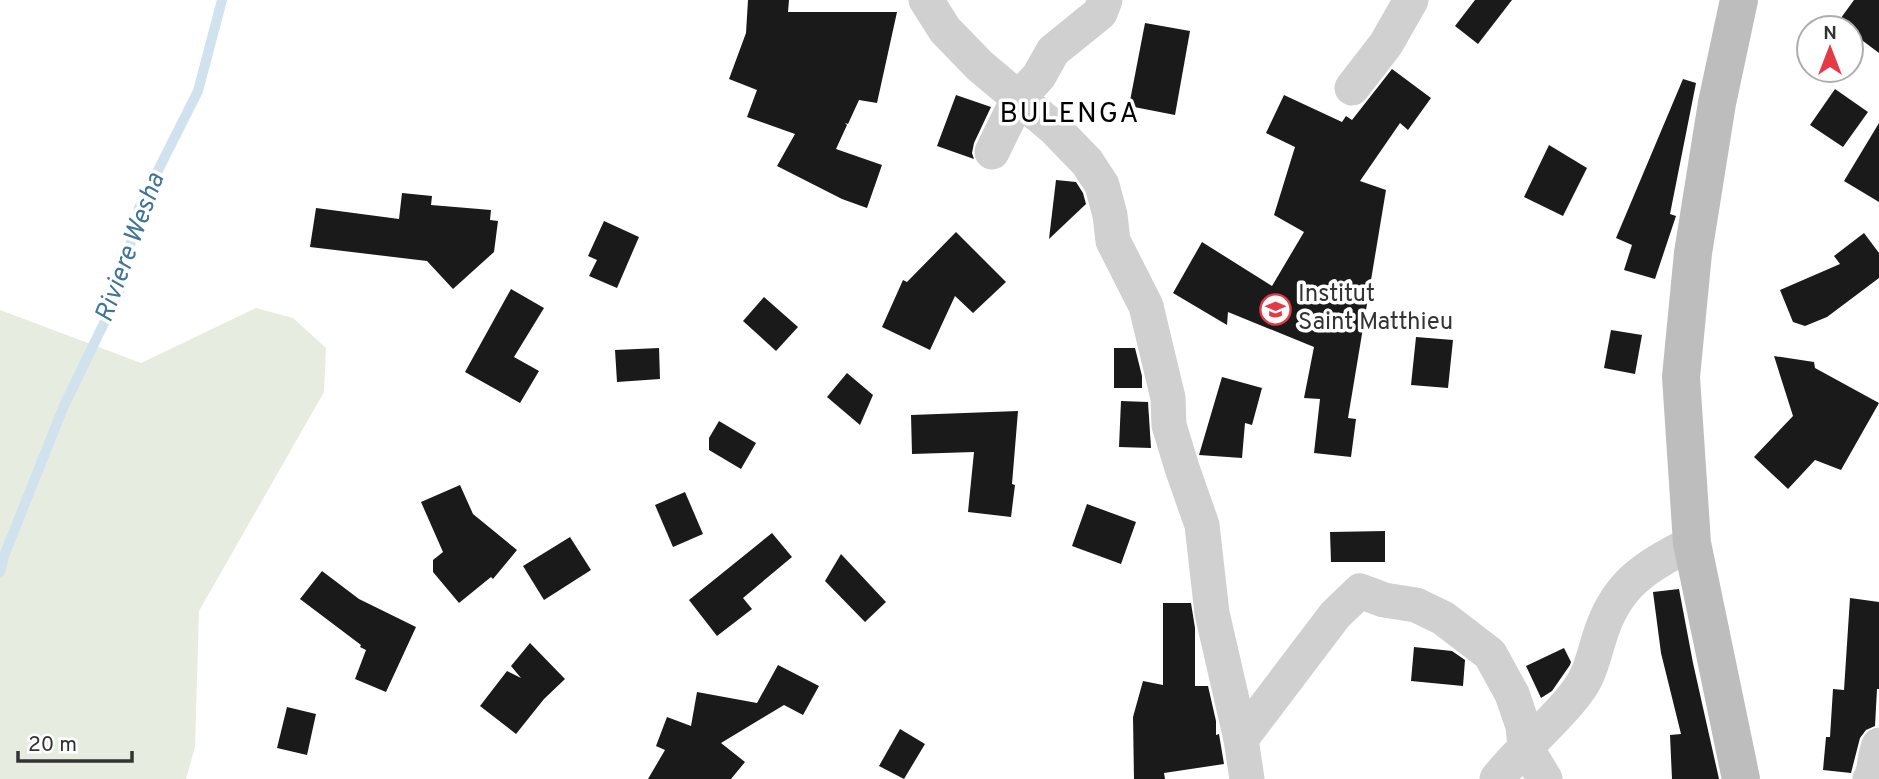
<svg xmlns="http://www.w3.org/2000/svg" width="1879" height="779" font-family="Overpass,sans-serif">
<rect width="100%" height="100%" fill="#fff"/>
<polygon fill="#e6ecdf" points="256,308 293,318 326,348 324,392 199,611 195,747 186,779 0,779 0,310 141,363"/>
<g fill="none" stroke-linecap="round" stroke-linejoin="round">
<polyline stroke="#cfe2ee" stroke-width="10" points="0,572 4,556 63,408 119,292 139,208 198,91 222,0"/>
</g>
<g fill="#1a1a1a">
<polygon points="748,0 789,0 788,12 897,12 877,103 859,100 848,124 845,123 847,125 836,149 882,165 867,208 842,199 777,166 795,134 747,117 757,90 729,79 746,33"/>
<polygon points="1475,0 1512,0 1478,44 1455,26"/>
<polygon points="1854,0 1879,0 1879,53 1851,32 1851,28 1846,28 1838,22"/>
<polygon points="1145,23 1190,31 1175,115 1129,106"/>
<polygon points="1392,69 1431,98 1408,130 1400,123 1360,181 1386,190 1348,418 1356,419 1351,457 1314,453 1320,399 1304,398 1314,347 1228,312 1227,325 1173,293 1202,242 1272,286 1304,232 1274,215 1295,147 1266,133 1284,95 1342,122 1346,116 1352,120"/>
<polygon points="1683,79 1696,83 1670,214 1676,216 1655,279 1624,270 1632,245 1616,238"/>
<polygon points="1835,89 1868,112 1843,147 1810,125"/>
<polygon points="956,95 991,107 974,143 972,153 974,159 937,146"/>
<polygon points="1879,123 1879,202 1844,181"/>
<polygon points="1549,145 1587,168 1563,216 1524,197"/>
<polygon points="1056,180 1076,182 1083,193 1086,204 1049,239"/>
<polygon points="402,193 432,196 431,205 491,210 490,220 498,221 494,252 453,289 427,261 310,247 316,208 399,219"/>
<polygon points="604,221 639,237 617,288 589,276 597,260 588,256"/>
<polygon points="956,232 1006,282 973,313 955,296 930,350 882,327 903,280 907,282"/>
<polygon points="1864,233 1879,253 1879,278 1827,317 1805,326 1793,322 1780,290 1840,264 1834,256"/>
<polygon points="511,289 544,308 514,357 539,371 520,403 465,372"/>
<polygon points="764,297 798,327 776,351 743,321"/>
<polygon points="1611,330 1642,335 1635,374 1604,368"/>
<polygon points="1416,337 1453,340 1448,388 1411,385"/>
<polygon points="659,348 660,379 617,382 615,350"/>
<polygon points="1114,348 1135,348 1142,376 1142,388 1114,388"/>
<polygon points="1774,356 1814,362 1815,368 1879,403 1841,470 1815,460 1788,489 1754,457 1793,416"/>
<polygon points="847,373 873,395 860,425 827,397"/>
<polygon points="1222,377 1262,388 1252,425 1245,423 1242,458 1199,455"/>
<polygon points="1121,401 1148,402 1151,448 1119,447"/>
<polygon points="1018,411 1012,484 1015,485 1011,517 968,512 974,452 912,454 911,415"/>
<polygon points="719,421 756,443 741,469 709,450 709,438"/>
<polygon points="460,485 473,514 517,550 493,579 491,577 459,603 433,572 433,560 443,552 421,502"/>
<polygon points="685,492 703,534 673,547 655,505"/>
<polygon points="1087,504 1136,522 1121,564 1072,546"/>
<polygon points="1385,531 1385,562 1331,562 1330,532"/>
<polygon points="772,533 792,557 743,598 752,609 717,636 689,600"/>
<polygon points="570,537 591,570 544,600 523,566"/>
<polygon points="841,554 886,602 865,622 825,581"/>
<polygon points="322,571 359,599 416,627 386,692 355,679 366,650 360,647 361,645 300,599"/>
<polygon points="1679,589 1693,663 1719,779 1672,779 1670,735 1681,734 1661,653 1653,592"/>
<polygon points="1850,598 1879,602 1879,689 1877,689 1875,726 1866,730 1860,738 1851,773 1823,770 1826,737 1830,737 1833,689 1844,690"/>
<polygon points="1163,603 1191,603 1195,628 1195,686 1208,686 1216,721 1216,735 1219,734 1224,764 1164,773 1165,779 1134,779 1133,717 1143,681 1163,685"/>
<polygon points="530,643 565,679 544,699 516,734 480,706 507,671 521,678 511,666"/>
<polygon points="1414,647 1452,651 1465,660 1463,686 1411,681"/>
<polygon points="1564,648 1571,662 1570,665 1552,691 1541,698 1526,666"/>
<polygon points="778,665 819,686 803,715 784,705 721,743 745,762 731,779 648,779 665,750 656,746 667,717 691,726 697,692 757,703"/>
<polygon points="287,707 316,714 307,755 277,748"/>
<polygon points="900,729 925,744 904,779 879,766"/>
</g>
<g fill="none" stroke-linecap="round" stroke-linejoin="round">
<g stroke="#d0d0d0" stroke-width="35">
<polyline points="926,0 945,30 980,66 1054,128 1087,162 1102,185 1110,215 1113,241 1146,306 1168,398 1169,425 1182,468 1202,525 1212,613 1241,739 1247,779"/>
<polyline points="1352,88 1386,44 1411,0"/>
<polyline points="992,152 1018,99 1039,76 1053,51 1100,13 1105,0"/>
<polyline points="1241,739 1335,615 1360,591 1384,600 1416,605 1443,618 1490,654 1512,694 1523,726 1525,746 1545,779"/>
<path d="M1497 779C1521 748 1553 724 1577 692 1590 675 1593 658 1599 639 1615 584 1645 567 1692 543"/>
<path d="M1870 779C1876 770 1874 755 1879 745"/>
</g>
<polyline stroke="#bdbdbd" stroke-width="38" points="1739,0 1717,103 1693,253 1681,377 1692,543 1741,779"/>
</g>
<defs>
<symbol id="school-ring" viewBox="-11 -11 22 22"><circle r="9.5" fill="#fff" stroke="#e63946" stroke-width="1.5"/><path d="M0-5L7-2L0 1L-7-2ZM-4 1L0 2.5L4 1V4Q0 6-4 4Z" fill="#e63946"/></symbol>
</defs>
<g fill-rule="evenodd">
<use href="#school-ring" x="1258" y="292" width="35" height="35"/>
</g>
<g text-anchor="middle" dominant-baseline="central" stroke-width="7" stroke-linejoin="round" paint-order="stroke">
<g font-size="24" fill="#333" stroke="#fff" text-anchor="start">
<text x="1298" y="295">Institut<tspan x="1298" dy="28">Saint Matthieu</tspan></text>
</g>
<g font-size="26" font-style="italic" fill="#3f7597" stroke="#fff">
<text transform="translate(131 248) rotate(-70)">Riviere Wesha</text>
</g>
<g font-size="28" letter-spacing="2" fill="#000" stroke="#fff">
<text x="1070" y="115">BULENGA</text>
</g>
</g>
<g transform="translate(1830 49)"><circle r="33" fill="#ffffff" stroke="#adadad" stroke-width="2"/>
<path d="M0-5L12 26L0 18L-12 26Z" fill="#e63946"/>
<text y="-10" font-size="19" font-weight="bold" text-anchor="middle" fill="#333333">N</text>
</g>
<path d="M18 751v10h114v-10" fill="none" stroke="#333333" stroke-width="3.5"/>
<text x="28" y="751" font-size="21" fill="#333333" stroke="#ffffff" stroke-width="5" paint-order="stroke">20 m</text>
</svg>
